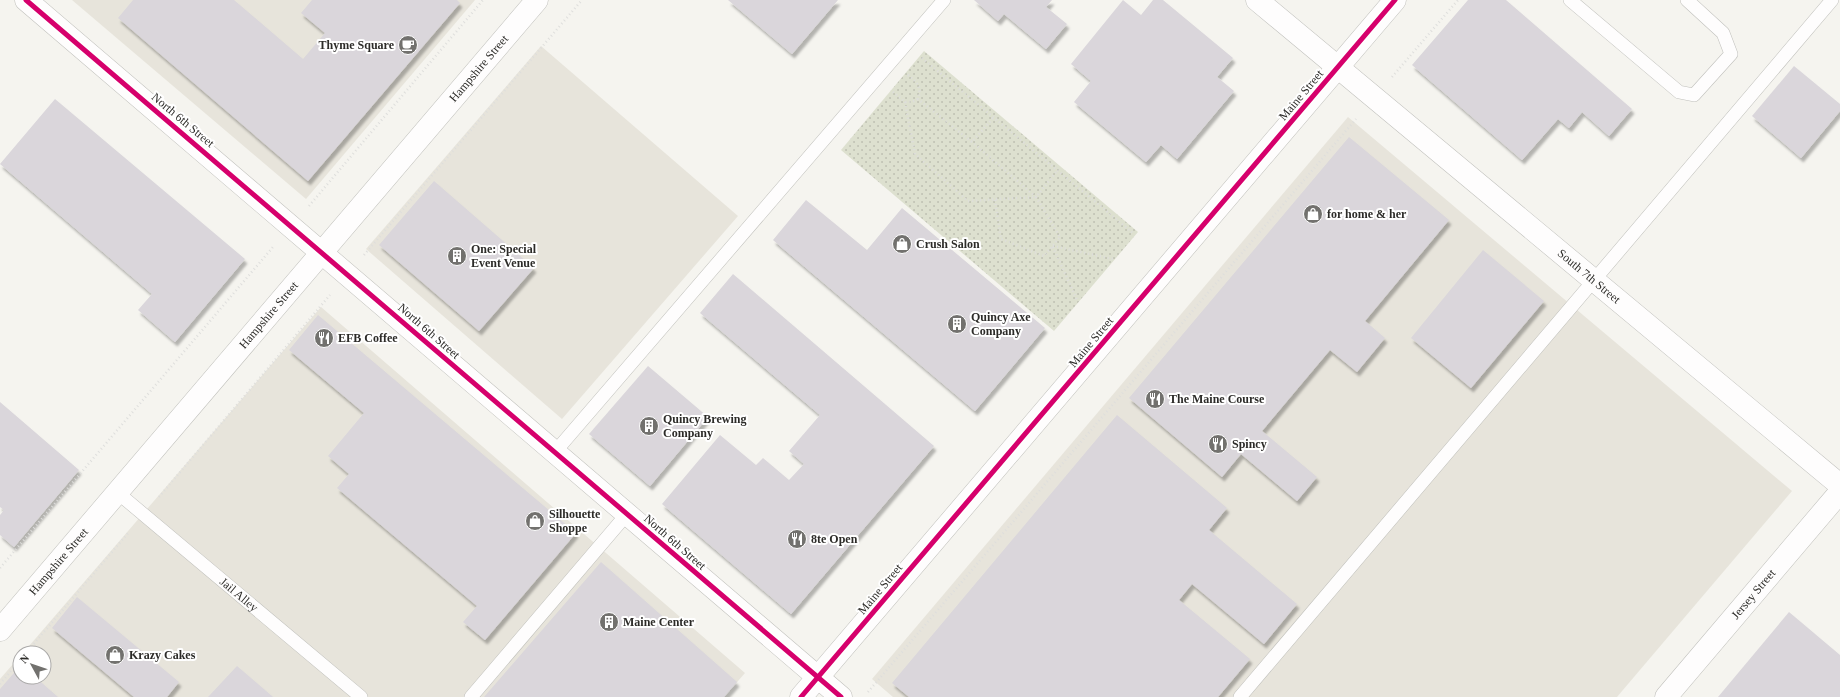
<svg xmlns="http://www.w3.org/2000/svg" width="1840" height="697" font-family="'Times New Roman',serif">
<defs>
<pattern id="grass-dots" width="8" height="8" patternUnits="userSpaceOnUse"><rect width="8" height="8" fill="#dde0cf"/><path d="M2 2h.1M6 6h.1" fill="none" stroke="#bec0b2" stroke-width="1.8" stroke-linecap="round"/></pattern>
<filter id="shadow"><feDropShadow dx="2.5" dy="4.5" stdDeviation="1" flood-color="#0004"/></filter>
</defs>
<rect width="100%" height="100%" fill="#f5f4ef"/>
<g fill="#e7e4db">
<polygon points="72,0 475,0 306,199"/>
<polygon points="541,46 738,216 562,419 366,249"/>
<polygon points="1348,117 1792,491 1617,697 893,697 872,679"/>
<polygon points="321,307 745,673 724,697 0,697 0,679 20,656 20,677 44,677 44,653 23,653"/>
</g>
<polygon fill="url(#grass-dots)" points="924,51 1138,232 1054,331 841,150"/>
<g fill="#dad6db" filter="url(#shadow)">
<polygon points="133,0 234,0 303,59 325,33 301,13 312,0 457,0 460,3 308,181 118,18"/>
<polygon points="728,0 838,0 792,54"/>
<polygon points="974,0 1052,0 1046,7 1067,24 1046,49 1004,14 998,21"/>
<polygon points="1123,0 1141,15 1153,0 1163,0 1233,58 1217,77 1234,91 1177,159 1161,145 1146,162 1074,102 1091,81 1071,64"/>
<polygon points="1468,0 1506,0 1632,109 1609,136 1582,112 1569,128 1558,119 1522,160 1412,65"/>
<polygon points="1794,66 1840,104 1840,111 1801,158 1752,116"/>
<polygon points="55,99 245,259 175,342 138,310 152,294 0,164"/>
<polygon points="1349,137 1449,220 1365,321 1385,338 1357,372 1330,350 1262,431 1317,477 1297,501 1241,454 1222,477 1129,398"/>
<polygon points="434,181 534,268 479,331 379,245"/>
<polygon points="806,200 867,250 902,208 1045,328 975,411 773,240"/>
<polygon points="1483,250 1544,301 1471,388 1411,338"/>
<polygon points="733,274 934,446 791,614 662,504 720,435 756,465 763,458 789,480 804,464 789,451 820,415 700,313"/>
<polygon points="318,315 576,533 485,640 463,622 477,606 337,488 349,474 328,456 364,413 289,350"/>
<polygon points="648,366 708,417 650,486 589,434"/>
<polygon points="0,402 79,470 14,547 0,535 0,515 4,510 0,507"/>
<polygon points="1117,415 1227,508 1209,530 1297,604 1264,644 1192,584 1179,600 1250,659 1218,697 909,697 892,683"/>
<polygon points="601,562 737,682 724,697 484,697"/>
<polygon points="77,597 179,682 167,697 134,697 52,628"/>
<polygon points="1789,612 1840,655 1840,697 1718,697"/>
<polygon points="20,666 20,677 35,677 58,697 0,697 0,689"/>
<polygon points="237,666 273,697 208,697"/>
</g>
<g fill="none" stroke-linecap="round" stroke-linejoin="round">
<defs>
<g id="lane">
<polyline points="1570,0 1679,92 1694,95 1731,54 1723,33 1687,0"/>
<polyline points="555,452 944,0"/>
<path id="s1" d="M118 493 361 697"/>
<polyline points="471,697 627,514"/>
<polyline points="1240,697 1832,0"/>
</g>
<g id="street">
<polyline points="26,0 841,697"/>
<path id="s2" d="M1257 0 1840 485"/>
<path id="s3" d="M0 630 537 0"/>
<path id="s4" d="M1666 697 1840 492"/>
</g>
<polyline id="secondary" points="801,697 1395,0"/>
</defs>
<use href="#lane" stroke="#c0c0bc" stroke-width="14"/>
<use href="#street" stroke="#c0c0bc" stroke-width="23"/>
<use href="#secondary" stroke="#c0c0bc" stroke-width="23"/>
<g stroke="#dededc" stroke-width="2.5" stroke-dasharray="1 3" stroke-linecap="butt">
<polyline points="922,58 1134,234"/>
<path d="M908 75C917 82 922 87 918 99L972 142 993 118"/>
<polyline points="1392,77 1458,0"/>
<polyline points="893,92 905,102 912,102 918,99"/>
<polyline points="905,102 915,154 968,201 1036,197 972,142"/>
<polyline points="995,200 1001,239 1044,256 1060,237 1036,197 1057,171"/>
<polyline points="309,206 483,0"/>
<polyline points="1053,246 1113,259"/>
<polyline points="1053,247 1077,300"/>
<polyline points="364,255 582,0"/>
<polyline points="159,497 330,295"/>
<polyline points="0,568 273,247"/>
<polyline points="26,653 129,532"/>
<polyline points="0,684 20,660"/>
<polyline points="868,692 1356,119"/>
</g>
<use href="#lane" stroke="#fefdfd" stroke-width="13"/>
<use href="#street" stroke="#fefdfd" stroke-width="22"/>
<use href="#secondary" stroke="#fefdfd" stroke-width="22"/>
<defs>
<g id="cycleway">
<polyline points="26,0 841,697"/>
<polyline points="801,697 1395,0"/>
</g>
</defs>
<use href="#cycleway" stroke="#fff" stroke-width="8"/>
<use href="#cycleway" stroke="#d6006c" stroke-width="5"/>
</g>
<defs>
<symbol id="cafe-disc" viewBox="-11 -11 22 22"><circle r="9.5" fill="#72716e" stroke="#fff"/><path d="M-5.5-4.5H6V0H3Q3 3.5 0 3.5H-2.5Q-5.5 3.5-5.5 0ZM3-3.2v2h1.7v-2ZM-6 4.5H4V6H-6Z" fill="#fff"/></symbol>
<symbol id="shop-disc" viewBox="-11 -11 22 22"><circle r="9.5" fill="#72716e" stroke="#fff"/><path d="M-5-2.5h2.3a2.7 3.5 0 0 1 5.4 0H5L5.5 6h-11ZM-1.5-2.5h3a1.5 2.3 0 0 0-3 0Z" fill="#fff"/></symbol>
<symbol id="building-disc" viewBox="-11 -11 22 22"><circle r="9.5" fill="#72716e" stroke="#fff"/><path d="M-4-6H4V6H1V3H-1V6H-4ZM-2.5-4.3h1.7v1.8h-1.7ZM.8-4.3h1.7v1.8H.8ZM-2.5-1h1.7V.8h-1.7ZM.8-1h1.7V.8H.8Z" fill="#fff"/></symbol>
<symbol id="restaurant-disc" viewBox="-11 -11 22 22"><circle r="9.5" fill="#72716e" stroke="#fff"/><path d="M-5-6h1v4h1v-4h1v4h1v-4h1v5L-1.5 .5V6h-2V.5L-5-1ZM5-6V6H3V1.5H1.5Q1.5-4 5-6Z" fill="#fff"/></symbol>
</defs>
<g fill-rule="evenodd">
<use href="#cafe-disc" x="397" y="34" width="22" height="22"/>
<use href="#shop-disc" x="1302" y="203" width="22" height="22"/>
<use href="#shop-disc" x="891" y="233" width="22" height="22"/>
<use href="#building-disc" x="446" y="245" width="22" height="22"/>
<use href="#building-disc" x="946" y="313" width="22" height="22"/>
<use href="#restaurant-disc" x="313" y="327" width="22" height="22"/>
<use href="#restaurant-disc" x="1144" y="388" width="22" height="22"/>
<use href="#building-disc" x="638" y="415" width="22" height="22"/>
<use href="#restaurant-disc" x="1207" y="433" width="22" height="22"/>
<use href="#shop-disc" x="524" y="510" width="22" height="22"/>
<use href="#restaurant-disc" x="786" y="528" width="22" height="22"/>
<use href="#building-disc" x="598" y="611" width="22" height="22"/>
<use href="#shop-disc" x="104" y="644" width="22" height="22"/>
</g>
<g text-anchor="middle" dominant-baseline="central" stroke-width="4" stroke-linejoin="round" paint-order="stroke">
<g font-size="12" font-weight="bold" fill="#2c2b28" stroke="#fff" text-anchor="start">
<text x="394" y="45" text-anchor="end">Thyme Square</text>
<text x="1327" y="214">for home &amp; her</text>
<text x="916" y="244">Crush Salon</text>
<text x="471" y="249">One: Special<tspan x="471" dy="14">Event Venue</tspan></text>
<text x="971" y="317">Quincy Axe<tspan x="971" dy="14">Company</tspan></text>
<text x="338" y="338">EFB Coffee</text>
<text x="1169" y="399">The Maine Course</text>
<text x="663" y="419">Quincy Brewing<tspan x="663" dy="14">Company</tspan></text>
<text x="1232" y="444">Spincy</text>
<text x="549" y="514">Silhouette<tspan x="549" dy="14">Shoppe</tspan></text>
<text x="811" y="539">8te Open</text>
<text x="623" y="622">Maine Center</text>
<text x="129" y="655">Krazy Cakes</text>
</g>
<g font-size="12" fill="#2c2b28" stroke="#fff">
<text stroke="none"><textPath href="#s3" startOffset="738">Hampshire Street</textPath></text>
<text transform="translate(1301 95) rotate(-50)">Maine Street</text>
<text transform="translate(183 120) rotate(40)">North 6th Street</text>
<text stroke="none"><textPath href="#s2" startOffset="432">South 7th Street</textPath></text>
<text stroke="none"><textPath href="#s3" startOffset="414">Hampshire Street</textPath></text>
<text transform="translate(429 331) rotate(41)">North 6th Street</text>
<text transform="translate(1091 342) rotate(-50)">Maine Street</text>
<text transform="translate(675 542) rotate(41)">North 6th Street</text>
<text stroke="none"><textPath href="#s3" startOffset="90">Hampshire Street</textPath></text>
<text transform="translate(880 589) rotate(-50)">Maine Street</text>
<text stroke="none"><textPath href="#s4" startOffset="135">Jersey Street</textPath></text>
<text stroke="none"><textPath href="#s1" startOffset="158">Jail Alley</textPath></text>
</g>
</g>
<g transform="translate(32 665) rotate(310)"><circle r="19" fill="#ffffff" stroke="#abaaa9"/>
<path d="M0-3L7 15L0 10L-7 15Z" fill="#72716e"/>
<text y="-6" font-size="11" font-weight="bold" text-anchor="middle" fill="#2c2b28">N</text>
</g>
</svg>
